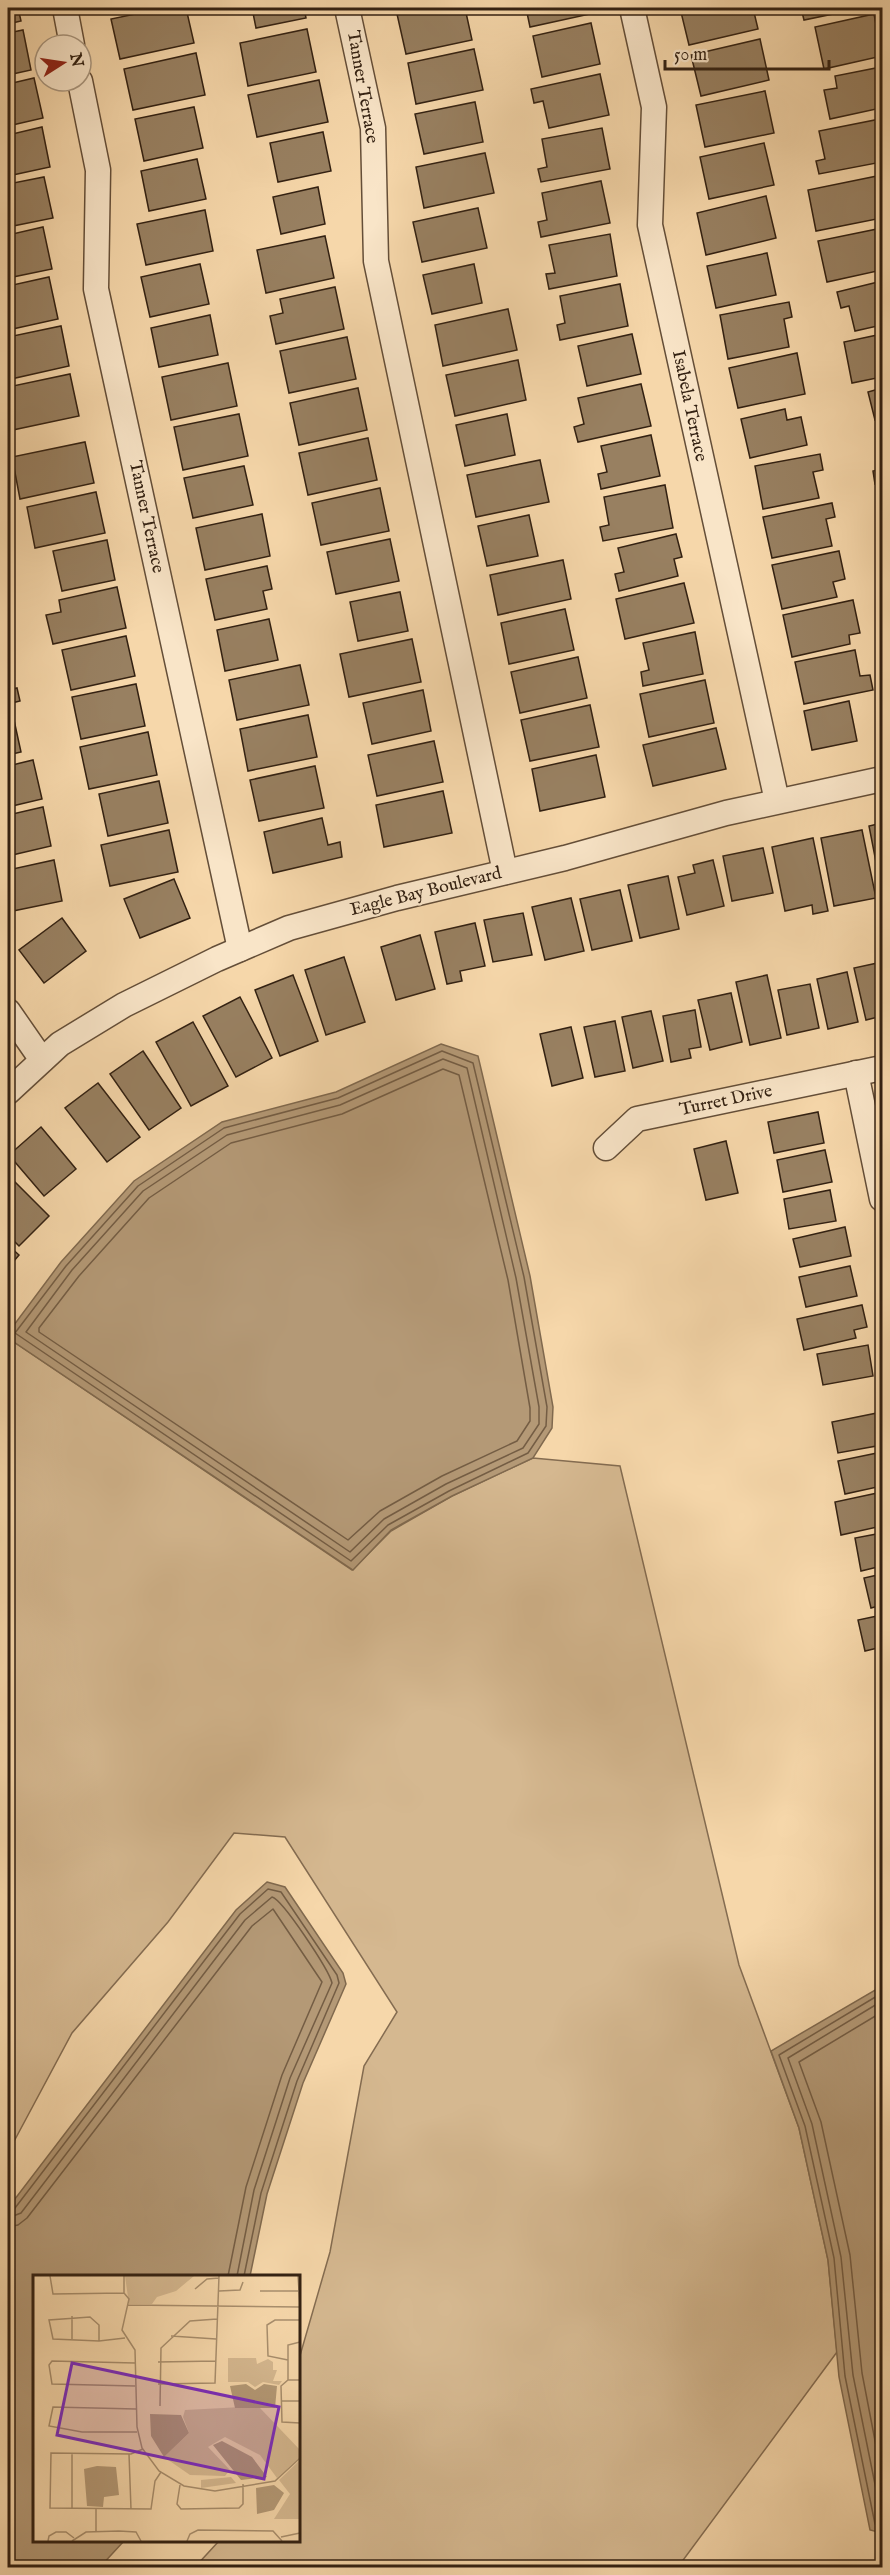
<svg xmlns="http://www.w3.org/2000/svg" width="890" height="2575" font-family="'IM FELL English',serif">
<rect width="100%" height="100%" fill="#f6d7aa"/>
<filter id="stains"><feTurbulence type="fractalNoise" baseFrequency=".00333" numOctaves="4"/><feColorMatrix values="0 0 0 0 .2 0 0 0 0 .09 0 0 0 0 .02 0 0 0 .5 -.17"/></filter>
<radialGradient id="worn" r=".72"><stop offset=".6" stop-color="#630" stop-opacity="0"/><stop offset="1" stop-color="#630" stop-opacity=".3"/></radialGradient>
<polygon fill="#d5b890" stroke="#846c51" stroke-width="1.5" points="8,1338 352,1570 391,1531 452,1496 533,1458 620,1466 739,1965 799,2128 828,2260 837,2352 678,2567 195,2567 219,2541 298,2540 299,2359 330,2252 364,2066 397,2012 285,1837 234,1833 168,1922 72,2033 11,2147 8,2148"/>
<g fill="#b49976" stroke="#80694e" stroke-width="1.5">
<polygon points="441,1044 478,1056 530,1276 553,1407 552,1428 533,1458 452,1496 391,1530 353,1570 8,1338 8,1333 61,1262 134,1181 222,1122 336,1092"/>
<polygon points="267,1882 285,1887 343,1973 346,1984 303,2083 267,2194 250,2276 34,2276 34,2540 124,2541 100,2567 8,2567 8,2208 236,1910"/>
<polygon points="882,1986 882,2533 870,2530 839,2377 828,2260 799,2128 771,2051"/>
</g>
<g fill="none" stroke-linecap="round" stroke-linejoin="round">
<g stroke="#745d44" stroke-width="1.5">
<polygon points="442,1051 473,1063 524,1277 547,1407 546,1426 528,1453 449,1491 388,1525 351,1561 15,1333 66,1266 138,1186 224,1128 338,1098"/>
<polygon points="443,1059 467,1068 516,1278 539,1407 539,1424 523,1448 446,1484 384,1519 350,1552 26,1332 72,1270 143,1191 227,1135 340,1105"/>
<polygon points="443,1069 459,1075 508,1280 530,1408 530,1421 517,1441 442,1476 380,1511 348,1540 39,1332 39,1328 79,1276 149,1198 231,1143 342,1114"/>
<polyline points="882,1993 779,2055 805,2126 834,2258 845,2376 875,2524 882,2527"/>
<polyline points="882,2001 788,2058 812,2124 841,2257 853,2375 882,2519"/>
<polyline points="882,2012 799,2062 821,2122 850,2255 862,2373 882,2477"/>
<polyline points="8,2210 15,2208 240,1914 268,1889 281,1892 337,1975 339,1983 297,2081 261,2193 244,2276"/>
<path d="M8 2218 21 2213 245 1920 272 1897C283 1900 329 1970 332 1983L290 2078 254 2190 237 2276"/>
<polyline points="8,2227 18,2225 27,2218 252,1926 273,1909 322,1982 282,2075 246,2187 228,2276"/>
</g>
</g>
<g fill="#988061" stroke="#332112" stroke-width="1.5">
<polygon points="8,8 18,8 21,21 8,24"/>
<polygon points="164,8 186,8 194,43 120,59 111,19"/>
<polygon points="252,8 304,8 306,18 256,28"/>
<polygon points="425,8 465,8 472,40 406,54 397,14"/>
<polygon points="526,8 589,8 590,14 530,27"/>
<polygon points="680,8 753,8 758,29 689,45"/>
<polygon points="801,8 862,8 804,20"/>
<polygon points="874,14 882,56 824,69 815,27"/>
<polygon points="591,23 600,64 542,77 533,36"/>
<polygon points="307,29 316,72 248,86 240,43"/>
<polygon points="23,30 31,70 8,75 8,33"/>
<polygon points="760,39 769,80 701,96 691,55"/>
<polygon points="474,49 483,90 416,104 408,63"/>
<polygon points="196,53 205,95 133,110 124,69"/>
<polygon points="881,67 882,92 878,93 881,108 830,119 824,90 837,88 835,76"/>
<polygon points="600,74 609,115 549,128 543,101 534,103 531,89"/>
<polygon points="34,78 43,118 8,126 8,84"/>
<polygon points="319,80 328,122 257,137 248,95"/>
<polygon points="765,91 774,133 705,147 696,105"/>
<polygon points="475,102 483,142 424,154 415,114"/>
<polygon points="194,107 203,148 144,161 135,119"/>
<polygon points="880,119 882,134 882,162 819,174 816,161 825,159 819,131"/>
<polygon points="42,127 50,167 8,176 8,135"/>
<polygon points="602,128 610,169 541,182 538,169 547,167 542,139"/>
<polygon points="323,132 331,171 278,182 270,143"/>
<polygon points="764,143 774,185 709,199 700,157"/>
<polygon points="485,153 494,193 424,208 416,167"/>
<polygon points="197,159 206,199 149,211 141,171"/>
<polygon points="882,175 882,218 816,231 808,190"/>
<polygon points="44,177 53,218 8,227 8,184"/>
<polygon points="601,181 610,223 541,237 538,222 547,220 542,193"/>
<polygon points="318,187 325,224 281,234 273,197"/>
<polygon points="766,196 776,238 706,255 697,213"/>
<polygon points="478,208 487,248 422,262 413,222"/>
<polygon points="205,210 213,251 146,265 137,224"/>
<polygon points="43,227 52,269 8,278 8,235"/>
<polygon points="882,228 882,270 827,282 818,241"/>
<polygon points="610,234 617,276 549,289 546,274 555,273 549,245"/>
<polygon points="325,236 334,278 266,293 257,250"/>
<polygon points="767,253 776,295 716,308 707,266"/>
<polygon points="200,264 209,304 150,317 141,277"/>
<polygon points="474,264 482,303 432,314 423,275"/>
<polygon points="49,277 58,319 8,330 8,286"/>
<polygon points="882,281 882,325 855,331 849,306 841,308 837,292"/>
<polygon points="620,284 628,326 560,340 557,325 565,323 560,296"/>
<polygon points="335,287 344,329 276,344 270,316 283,313 280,299"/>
<polygon points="789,302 792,317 784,319 789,347 728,359 720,315"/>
<polygon points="508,309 517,350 443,366 435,325"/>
<polygon points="210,315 218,355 159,367 151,328"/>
<polygon points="61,326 69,366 11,379 8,363 8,337"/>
<polygon points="632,334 641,374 587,386 578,346"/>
<polygon points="882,334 882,377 852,383 844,342"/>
<polygon points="347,337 356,379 289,393 280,351"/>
<polygon points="797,353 805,394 738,408 729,368"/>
<polygon points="518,360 526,400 455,416 446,375"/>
<polygon points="228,363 237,406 171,420 162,377"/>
<polygon points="70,374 79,416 8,431 8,387"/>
<polygon points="641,384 651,426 578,442 574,427 584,424 578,398"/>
<polygon points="358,388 367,430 299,445 290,403"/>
<polygon points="882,388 882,418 875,420 868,392"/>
<polygon points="785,409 787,420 801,417 807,445 750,458 741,419"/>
<polygon points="239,414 248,456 183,470 174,427"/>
<polygon points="507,414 515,455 465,466 456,425"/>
<polygon points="651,435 660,476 601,489 598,474 607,472 601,446"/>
<polygon points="368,438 377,480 308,495 299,453"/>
<polygon points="882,440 882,482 875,484 873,471 882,469 876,441"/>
<polygon points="85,442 94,483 20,499 12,457"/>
<polygon points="820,454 823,470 813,472 819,498 763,509 755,466"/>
<polygon points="540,460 549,502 476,517 467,475"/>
<polygon points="244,466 253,505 193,518 184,478"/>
<polygon points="665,485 673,528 603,541 600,527 609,525 604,497"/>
<polygon points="380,488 389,531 321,545 312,503"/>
<polygon points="96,492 105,533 35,548 27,507"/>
<polygon points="882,492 882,520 876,493"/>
<polygon points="832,503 835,517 826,519 832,546 772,558 763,517"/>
<polygon points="262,514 270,556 205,570 196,528"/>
<polygon points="529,515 538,556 487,566 478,526"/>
<polygon points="676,534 682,557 674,559 678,576 619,591 615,574 624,572 618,548"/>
<polygon points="390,539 399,581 336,594 327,552"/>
<polygon points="107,540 115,580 62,591 53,551"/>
<polygon points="839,551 845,579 833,582 837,597 782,609 772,565"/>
<polygon points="563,560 571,599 498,615 490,575"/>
<polygon points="267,566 272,589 263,591 267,609 215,620 206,579"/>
<polygon points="684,583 694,623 625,639 616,599"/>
<polygon points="117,587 126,628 53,644 46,615 61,612 59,600"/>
<polygon points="400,592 408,631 358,641 350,602"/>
<polygon points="853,600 860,633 849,635 850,644 792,657 783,615"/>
<polygon points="565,609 574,650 509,664 501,623"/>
<polygon points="269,619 278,660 225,671 217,630"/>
<polygon points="695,632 703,674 643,686 641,672 649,670 643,643"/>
<polygon points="126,636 135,676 71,690 62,650"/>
<polygon points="412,639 421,682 349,697 340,654"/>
<polygon points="855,650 860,676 870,675 873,690 804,704 795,662"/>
<polygon points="578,657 587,698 520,713 511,672"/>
<polygon points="300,665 309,705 237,720 229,680"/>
<polygon points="705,680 714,723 649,737 640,694"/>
<polygon points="136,684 145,726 81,739 72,697"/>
<polygon points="17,688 20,701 8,704 8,690"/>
<polygon points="423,690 431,731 372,744 363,703"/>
<polygon points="849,701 857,741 812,750 804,711"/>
<polygon points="590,705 599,747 530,761 521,720"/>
<polygon points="12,711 21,752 8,755 8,712"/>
<polygon points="308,715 317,757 248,771 240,729"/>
<polygon points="716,728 726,769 653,786 643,745"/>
<polygon points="148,732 157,775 89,789 80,747"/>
<polygon points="434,741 443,782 377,796 368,755"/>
<polygon points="596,755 605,797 540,811 532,769"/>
<polygon points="33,760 42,799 8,807 8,766"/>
<polygon points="315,766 324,808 259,821 250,780"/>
<polygon points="159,781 168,823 108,836 99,794"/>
<polygon points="443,791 452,833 384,847 376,805"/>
<polygon points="43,807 51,846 8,856 8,815"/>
<polygon points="322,818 328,845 340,842 342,857 273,873 264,832"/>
<polygon points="882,823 882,893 869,826"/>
<polygon points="169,830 178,872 110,886 101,845"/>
<polygon points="862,830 876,898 834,906 821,838"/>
<polygon points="813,838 828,911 813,914 812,905 785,911 772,847"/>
<polygon points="763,848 773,893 732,901 723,856"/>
<polygon points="54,860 62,901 8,912 8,870"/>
<polygon points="713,860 724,906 687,915 678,877 695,873 693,865"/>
<polygon points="668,876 679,929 640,938 628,885"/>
<polygon points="174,879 190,918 140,938 124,899"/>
<polygon points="620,890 632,941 592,950 580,899"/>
<polygon points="571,898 584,951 545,960 532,907"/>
<polygon points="523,913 532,955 493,962 484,920"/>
<polygon points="62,918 86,951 44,983 19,950"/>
<polygon points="475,923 485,966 460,971 462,981 447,984 435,932"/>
<polygon points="420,935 435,989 396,1000 381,947"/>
<polygon points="344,957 365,1022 326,1035 305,970"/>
<polygon points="882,962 882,1016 866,1020 854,968"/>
<polygon points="847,972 858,1022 828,1029 817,979"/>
<polygon points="293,975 318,1041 280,1056 255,990"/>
<polygon points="767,975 781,1038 750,1045 736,982"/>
<polygon points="810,984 819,1028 787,1035 778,990"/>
<polygon points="731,993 742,1042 710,1050 698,1000"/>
<polygon points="240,997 272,1058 236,1077 203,1016"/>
<polygon points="695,1010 701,1047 689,1049 691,1058 671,1062 663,1016"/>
<polygon points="651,1011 663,1061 633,1068 622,1017"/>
<polygon points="615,1021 625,1071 595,1077 584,1027"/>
<polygon points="193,1022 228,1086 191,1106 156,1042"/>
<polygon points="571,1027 583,1078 552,1086 540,1034"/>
<polygon points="143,1051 181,1108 149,1130 110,1074"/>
<polygon points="98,1083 140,1137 107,1162 65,1108"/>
<polygon points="818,1112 824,1143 774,1153 768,1122"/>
<polygon points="41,1127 76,1169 44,1196 9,1155"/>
<polygon points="726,1141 738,1193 706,1200 694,1149"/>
<polygon points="825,1150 832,1182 783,1192 777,1160"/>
<polygon points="8,1175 49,1216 19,1246 8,1235"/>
<polygon points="830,1190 836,1221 789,1229 784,1199"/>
<polygon points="845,1227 851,1256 800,1267 793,1239"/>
<polygon points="8,1245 19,1255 8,1268"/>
<polygon points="850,1266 857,1296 806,1307 799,1277"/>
<polygon points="862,1305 867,1327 854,1330 856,1338 804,1350 797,1319"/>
<polygon points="868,1345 873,1376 823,1385 817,1354"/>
<polygon points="882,1412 882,1445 838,1453 832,1422"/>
<polygon points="882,1452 882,1486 845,1494 838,1461"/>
<polygon points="882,1492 882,1526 841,1535 835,1502"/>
<polygon points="882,1533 882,1566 861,1571 855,1538"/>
<polygon points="882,1574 882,1605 871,1608 864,1578"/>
<polygon points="882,1615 882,1647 865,1651 858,1620"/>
</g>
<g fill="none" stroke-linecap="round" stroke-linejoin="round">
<defs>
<g id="minor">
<polyline points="65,8 72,45"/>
<polyline points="347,8 373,128 376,261 505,872"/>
<polyline points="632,8 654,107 650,225 777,801"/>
<polyline points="80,81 98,170 96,289 240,949"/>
<polyline points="8,1011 42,1060"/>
<polyline points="856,1073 882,1199"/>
<polyline points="8,1092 60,1044 124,1005 217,959 289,928 397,898 565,858 726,813 882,779"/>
<polyline points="606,1148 637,1119 882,1068"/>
</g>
</defs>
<use href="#minor" stroke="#644e38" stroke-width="27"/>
<use href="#minor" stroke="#f9e5c8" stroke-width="24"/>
</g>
<g text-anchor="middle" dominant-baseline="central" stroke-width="4.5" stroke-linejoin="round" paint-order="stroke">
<g font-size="18" fill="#332112" stroke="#f9e5c8">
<text transform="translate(362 87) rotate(80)">Tanner Terrace</text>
<text transform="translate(689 406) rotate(78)">Isabela Terrace</text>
<text transform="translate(146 517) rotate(78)">Tanner Terrace</text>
<text transform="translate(426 892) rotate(-14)">Eagle Bay Boulevard</text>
<text transform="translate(726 1101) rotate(-12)">Turret Drive</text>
</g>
</g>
<g transform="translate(33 2275)">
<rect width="267" height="267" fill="#f6d7aa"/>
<path d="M92 1H161L143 16 124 22 119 29H96ZM195 83H223L224 89 235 84 240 87V95H244L240 106H249L246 110 230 107 222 112 215 107H195ZM209 132 227 133 267 175V182L244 203 227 180 192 162 175 172 197 195 192 201 157 200 131 182 156 158 150 142 152 135ZM267 185V244H241L257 219 246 205ZM198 202 203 208 168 213V205Z" fill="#d5b890"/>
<path d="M213 109 222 115 231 109 244 111 242 133H202L197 111ZM117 139 148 140 156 158 131 182 118 161ZM189 166 219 182 234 202 208 205 180 170ZM64 191 83 192 86 220 71 222 70 232 54 231 51 194ZM241 210 251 218 241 235 224 239 223 213Z" fill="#b49976"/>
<path fill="none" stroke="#a88e6d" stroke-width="1.5" d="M17 1 20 19 91 18M91 1V18L96 24 89 55 102 75 104 152 109 173 126 196 151 211 182 216 242 206 267 183M265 1 267 31M162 14 174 4 186 3M186 16 207 15 210 7M227 16H265M95 30 267 32M39 41V64M138 61 183 64M66 66V50L57 42 16 45 20 64 66 66 92 63M255 85 235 81 234 50 242 45H267M125 87 183 86M255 105V70L267 67M267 105H255L248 111 249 147 267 148M125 109 182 108 186 1M102 111 19 109 16 90 19 86 102 88M248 126H267M127 131 128 73 157 46 184 44M103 134 20 132 16 151 49 157H104M110 174 98 179 18 178 17 233 118 234 122 206 128 197M39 178V234M96 179 98 234M147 210 144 229 148 234 206 233 210 229V209M63 256V234M248 262 267 258M15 266 16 261 23 257H33L41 263M39 266 53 257 86 256 103 257 108 266M154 266 157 259 165 255 240 256 249 266"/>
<path fill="#7b2cbf" fill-opacity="0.15" stroke="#7b2cbf" stroke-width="3" d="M39 88 246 132 231 204 24 160Z"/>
<rect width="267" height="267" fill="none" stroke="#332112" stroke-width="3"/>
</g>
<rect width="890" height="2575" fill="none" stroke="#f6d7aa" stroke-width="30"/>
<rect x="9" y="9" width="872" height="2557" fill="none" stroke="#332112" stroke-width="3"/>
<rect x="15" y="15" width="860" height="2545" fill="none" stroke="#332112" stroke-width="1.5"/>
<g transform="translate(63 63) rotate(78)"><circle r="28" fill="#f9e5c8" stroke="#aa977f" stroke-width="1.5"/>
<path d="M0-4.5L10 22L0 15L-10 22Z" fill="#8f2418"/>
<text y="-9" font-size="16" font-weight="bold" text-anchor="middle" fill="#332112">N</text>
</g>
<path d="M665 60v9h164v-9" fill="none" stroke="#332112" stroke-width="3"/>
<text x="674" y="60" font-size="18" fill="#332112" stroke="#f9e5c8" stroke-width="4.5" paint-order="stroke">50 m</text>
<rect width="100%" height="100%" filter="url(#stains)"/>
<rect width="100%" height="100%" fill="url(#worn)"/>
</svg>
